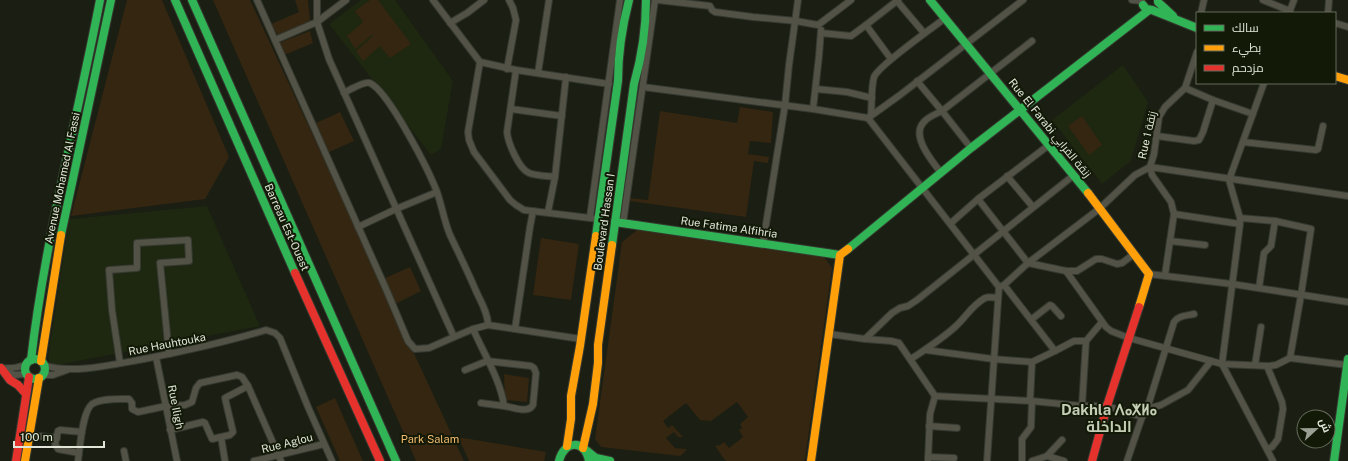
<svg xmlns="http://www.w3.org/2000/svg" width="1348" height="461" font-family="'Public Sans',Cairo,'Noto Sans Tifinagh',sans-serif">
<rect width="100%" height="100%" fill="#1a1e13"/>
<g fill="#1e270f">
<polygon points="361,0 395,0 453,81 441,149 431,155 329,24"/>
<polygon points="1123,65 1148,102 1131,161 1102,184 1052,120"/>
<polygon points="207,206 260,326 57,365 51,363 48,358 69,219"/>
</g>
<g fill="#342610">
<polygon points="127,0 162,0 229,157 205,199 71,216"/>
<polygon points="213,0 250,0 464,461 416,461"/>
<polygon points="295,0 308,0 310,21 278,35 271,24 299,12"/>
<polygon points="370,0 378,0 411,44 390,58 380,46 363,61 356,51 373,36 372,35 355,49 347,36 363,22 355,11"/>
<polygon points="310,31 313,43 282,56 276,44"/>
<polygon points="740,107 773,112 771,143 750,141 748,154 769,157 768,163 754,161 746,217 629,201 629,198 648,200 660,111 737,123"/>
<polygon points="340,112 354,141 327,153 314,124"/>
<polygon points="1082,116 1102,145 1089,155 1068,126"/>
<path d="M637 230 824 257 832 268 805 459 803 461H726C721 456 719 451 715 446L720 445 724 442 729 448 743 437 739 430 742 428 740 424 748 417 737 402 711 421 700 420 686 403 663 421 668 428 672 425 683 437H678L674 432 666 438 675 448 686 449V451L680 456 601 447 595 439 622 242Z"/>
<polygon points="541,238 579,244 571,300 533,295"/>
<polygon points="410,267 421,291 395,304 383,279"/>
<polygon points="504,374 529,378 527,402 505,400"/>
<polygon points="335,398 363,461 340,461 316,407"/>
<polygon points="458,437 546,452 544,461 469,461"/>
</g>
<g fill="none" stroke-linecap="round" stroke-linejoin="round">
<defs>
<g id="street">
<polyline points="257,0 386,289 408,341 415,349 429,348 454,337"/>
<polyline points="317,0 317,22 329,59 454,337 473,329 488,325 581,339"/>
<polyline points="433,0 480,62 516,70 609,84"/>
<polyline points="658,0 710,6 712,10 715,12 753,17 796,21 818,25 851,0"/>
<polyline points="1132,0 1142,1"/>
<polyline points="1263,0 1290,11"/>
<polyline points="897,1 924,33"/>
<polyline points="1201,13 1204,0"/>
<polyline points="1289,13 1294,0"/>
<polyline points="1328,13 1329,0"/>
<polyline points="450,23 467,13 484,0"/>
<polyline points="1335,23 1348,27"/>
<polyline points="866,25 898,0"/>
<polyline points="821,33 851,36 866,25 891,59"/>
<polyline points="275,40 317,22 346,0"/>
<polyline points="480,62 468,132 469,140 474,152 510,200 516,205 524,210 598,219"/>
<polyline points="507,69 516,20 513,8 509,0"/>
<path d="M516 70 507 132C508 143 519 169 529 173 537 176 547 176 555 177"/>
<polyline points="538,73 549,0"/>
<polyline points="917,81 942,111 1032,41"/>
<polyline points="1264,83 1229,180 1240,218 1240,224 1222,364 1273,461"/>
<polyline points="643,87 813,109 868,118 900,95 1023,0"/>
<polyline points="1185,88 1213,100 1253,114"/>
<polyline points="816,89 847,92 872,98"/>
<path d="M344 93C349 90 365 81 370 83 389 92 429 171 437 192 442 206 444 221 450 235 459 254 468 272 476 291 481 302 488 313 488 325"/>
<polyline points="511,109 562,116"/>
<polyline points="813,109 819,56 821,30"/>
<path d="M871 115C872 103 871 88 874 77 878 66 932 28 944 19"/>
<polyline points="868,118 999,287"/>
<polyline points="1157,136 1194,141 1199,140 1203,132 1213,100"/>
<polyline points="1243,142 1316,150 1318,149 1323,126"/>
<path d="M941 173C933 162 911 137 923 123 927 117 936 114 942 111L971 148"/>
<polyline points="1007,176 1033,207"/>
<polyline points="978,199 1028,263 1066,271 1077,271 1096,259 1102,259 1117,264 1122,263 1134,254"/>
<polyline points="548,212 555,177 566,77"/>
<polyline points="1174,214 1240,224"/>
<polyline points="590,217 620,0"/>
<polyline points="1240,218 1275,221 1311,229 1301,295 1290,358"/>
<polyline points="623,223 655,0"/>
<polyline points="951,223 978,199 1049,145"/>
<polyline points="358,227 396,209 437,192"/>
<polyline points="1170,241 1205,245"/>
<polyline points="763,243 785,105 789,65 798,0"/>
<polyline points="1066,271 1106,327 1111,331 1129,338 1222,364 1269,366 1276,365 1290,358 1347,365"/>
<polyline points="1149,274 1232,284 1348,302"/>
<polyline points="1165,275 1174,214 1171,202 1152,175 1150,167 1154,154 1159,117 1165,107 1185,88 1197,52"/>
<polyline points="1004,285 1055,351 1074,341 1086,341"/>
<polyline points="1259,288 1264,253 1271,246 1275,221"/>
<polyline points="1032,319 1050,305 1052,306 1061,316"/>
<polyline points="515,329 530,227 533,211"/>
<polyline points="829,334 865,339 891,341 899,343 935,396 930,414 928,461"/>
<polyline points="865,339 892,313 900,308 908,306 917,300 1074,175"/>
<polyline points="926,350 993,359 1032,362"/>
<polyline points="156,357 177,461"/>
<path d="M911 359C926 349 942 339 956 326 966 317 972 305 985 298 989 296 994 298 998 298"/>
<polyline points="120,363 112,310 109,270 137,268 137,243 188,240 189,261 160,263 169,354"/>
<path d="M44 365C71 375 115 364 144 359 185 351 226 342 266 330L275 333 280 338 308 407 332 461"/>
<polyline points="1255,365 1261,327"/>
<path d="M0 368C10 369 17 368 26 365"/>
<polyline points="4,370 15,375 26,374"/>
<path d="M465 370 487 361 531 366 534 368 536 373 533 405C528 414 513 407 504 406 501 381 483 352 473 329"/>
<polyline points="44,375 53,375 67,370"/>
<polyline points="935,396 1032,401 1082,406 1107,406 1142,417"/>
<polyline points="1030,401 1032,362 1055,351"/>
<polyline points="481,403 504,406"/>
<polyline points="1082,406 1086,341 1102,322"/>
<polyline points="1147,409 1161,405 1188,390 1211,361"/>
<polyline points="929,426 957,428"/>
<polyline points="170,430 203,422 205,423 212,439 230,435 233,432 225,398 248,386"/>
<polyline points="29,435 57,438"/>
<polyline points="221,437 225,461"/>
<polyline points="1267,449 1272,447 1278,439 1283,409 1282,402 1267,366"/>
<polyline points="124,451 126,461"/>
<polyline points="79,453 58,449 55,444 58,431 60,430 82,432"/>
<polyline points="1047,456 1064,461"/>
<polyline points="928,457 954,458"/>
<path d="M78 461C80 448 82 412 92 404 102 398 118 399 129 399L132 403V409L138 412 166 406 185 405 192 402 196 388 200 383 237 375 242 377 248 386 281 461"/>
<polyline points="254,461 324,444"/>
<polyline points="987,461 999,287 1004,285 1028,263 1099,209 1135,175 1150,167 1348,196"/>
<polyline points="1022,461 1022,439 1031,427 1032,401"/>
<polyline points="1032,461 1047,456 1062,440"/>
<path d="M1127 461 1142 417 1147 409 1174 322C1179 315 1186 316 1194 314"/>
</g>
<g id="fast">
<polyline points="175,0 295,273"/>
<polyline points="192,0 396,461"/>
<polyline points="930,0 1088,193"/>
<polyline points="1158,0 1158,2 1173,16"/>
<polyline points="1143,5 1146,9 1152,10 1197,28"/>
<polyline points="615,222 840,255"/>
<polyline points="61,235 111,0"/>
<path d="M596 236 618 81C618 53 622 27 629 0"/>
<path d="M612 245 634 84C642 56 646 29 646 0"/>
<polyline points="848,249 971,148 1149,10"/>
<circle cx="35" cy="369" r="10"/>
<path d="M31 360C45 239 77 120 100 0"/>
<polyline points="586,450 596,458 610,461"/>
<path d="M559 461C564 440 585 439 589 461"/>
<polyline points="1334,461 1348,359"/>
</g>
<g id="slow">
<polyline points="1335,76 1348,80"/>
<polyline points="1088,193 1149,274 1139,307"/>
<polyline points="41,361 61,235"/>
<polyline points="567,446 571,419 571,396 580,346 596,236"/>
<polyline points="583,448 593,404 598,363 598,345 612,245"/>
<polyline points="25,461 39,378"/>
<polyline points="811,461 840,255 848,249"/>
</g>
<g id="jam">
<polyline points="295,273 380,461"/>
<polyline points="1,368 10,380 18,385 26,394"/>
<polyline points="16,461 29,377"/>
<polyline points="1092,461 1107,406 1139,307"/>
</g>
</defs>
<use href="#street" stroke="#353930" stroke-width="8"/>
<use href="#fast" stroke="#353930" stroke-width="10"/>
<use href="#slow" stroke="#353930" stroke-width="10"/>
<use href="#jam" stroke="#353930" stroke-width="10"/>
<use href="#street" stroke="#525246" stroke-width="6"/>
<use href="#fast" stroke="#30b455" stroke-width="8"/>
<use href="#slow" stroke="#ff9f0a" stroke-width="8"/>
<use href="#jam" stroke="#e5322d" stroke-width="8"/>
</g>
<g text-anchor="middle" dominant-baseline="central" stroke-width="4" stroke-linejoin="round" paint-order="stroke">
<g font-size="11" fill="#e1e6d9" stroke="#121906">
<text transform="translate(1050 128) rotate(51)">Rue El Farabi زنقة الفرابي</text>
<text transform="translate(1147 135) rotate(-77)">Rue 1 زنقة</text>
<text transform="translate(62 178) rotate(-78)">Avenue Mohamed Al Fassi</text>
<text transform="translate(604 222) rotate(-82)">Boulevard Hassan I</text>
<text transform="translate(287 227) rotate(66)">Barreau Est-Ouest</text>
<text transform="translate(729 227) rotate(8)">Rue Fatima Alfihria</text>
<text transform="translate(167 344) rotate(-11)">Rue Hauhtouka</text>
<text transform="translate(176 407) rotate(79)">Rue Iligh</text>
<text transform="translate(287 443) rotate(-14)">Rue Aglou</text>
</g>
<g font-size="11" fill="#f5bb6e" stroke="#121906">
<text x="430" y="439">Park Salam</text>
</g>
<g font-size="15" font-weight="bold" fill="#c4ceb5" stroke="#121906">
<text x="1109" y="409">Dakhla ⴷⴰⵅⵍⴰ<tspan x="1109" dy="17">الداخلة</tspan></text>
</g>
</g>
<rect x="1196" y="12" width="140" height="72" fill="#121906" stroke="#656b5a"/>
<rect x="1204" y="25" width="20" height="6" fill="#30b455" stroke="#656b5a"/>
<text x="1232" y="32" font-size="12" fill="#e1e6d9">سالك</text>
<rect x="1204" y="45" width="20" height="6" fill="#ff9f0a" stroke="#656b5a"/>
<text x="1232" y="52" font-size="12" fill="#e1e6d9">بطيء</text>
<rect x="1204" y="65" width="20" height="6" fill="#e5322d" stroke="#656b5a"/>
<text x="1232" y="72" font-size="12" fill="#e1e6d9">مزدحم</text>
<g transform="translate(1316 429) rotate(68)"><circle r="19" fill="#121906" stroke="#656b5a"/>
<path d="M0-3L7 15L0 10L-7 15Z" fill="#9ba094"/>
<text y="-6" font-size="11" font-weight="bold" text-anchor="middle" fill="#e1e6d9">ش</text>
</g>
<path d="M14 441v6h90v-6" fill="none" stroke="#e1e6d9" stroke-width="2"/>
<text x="20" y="441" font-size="12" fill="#e1e6d9" stroke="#121906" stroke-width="3" paint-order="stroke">100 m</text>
</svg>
